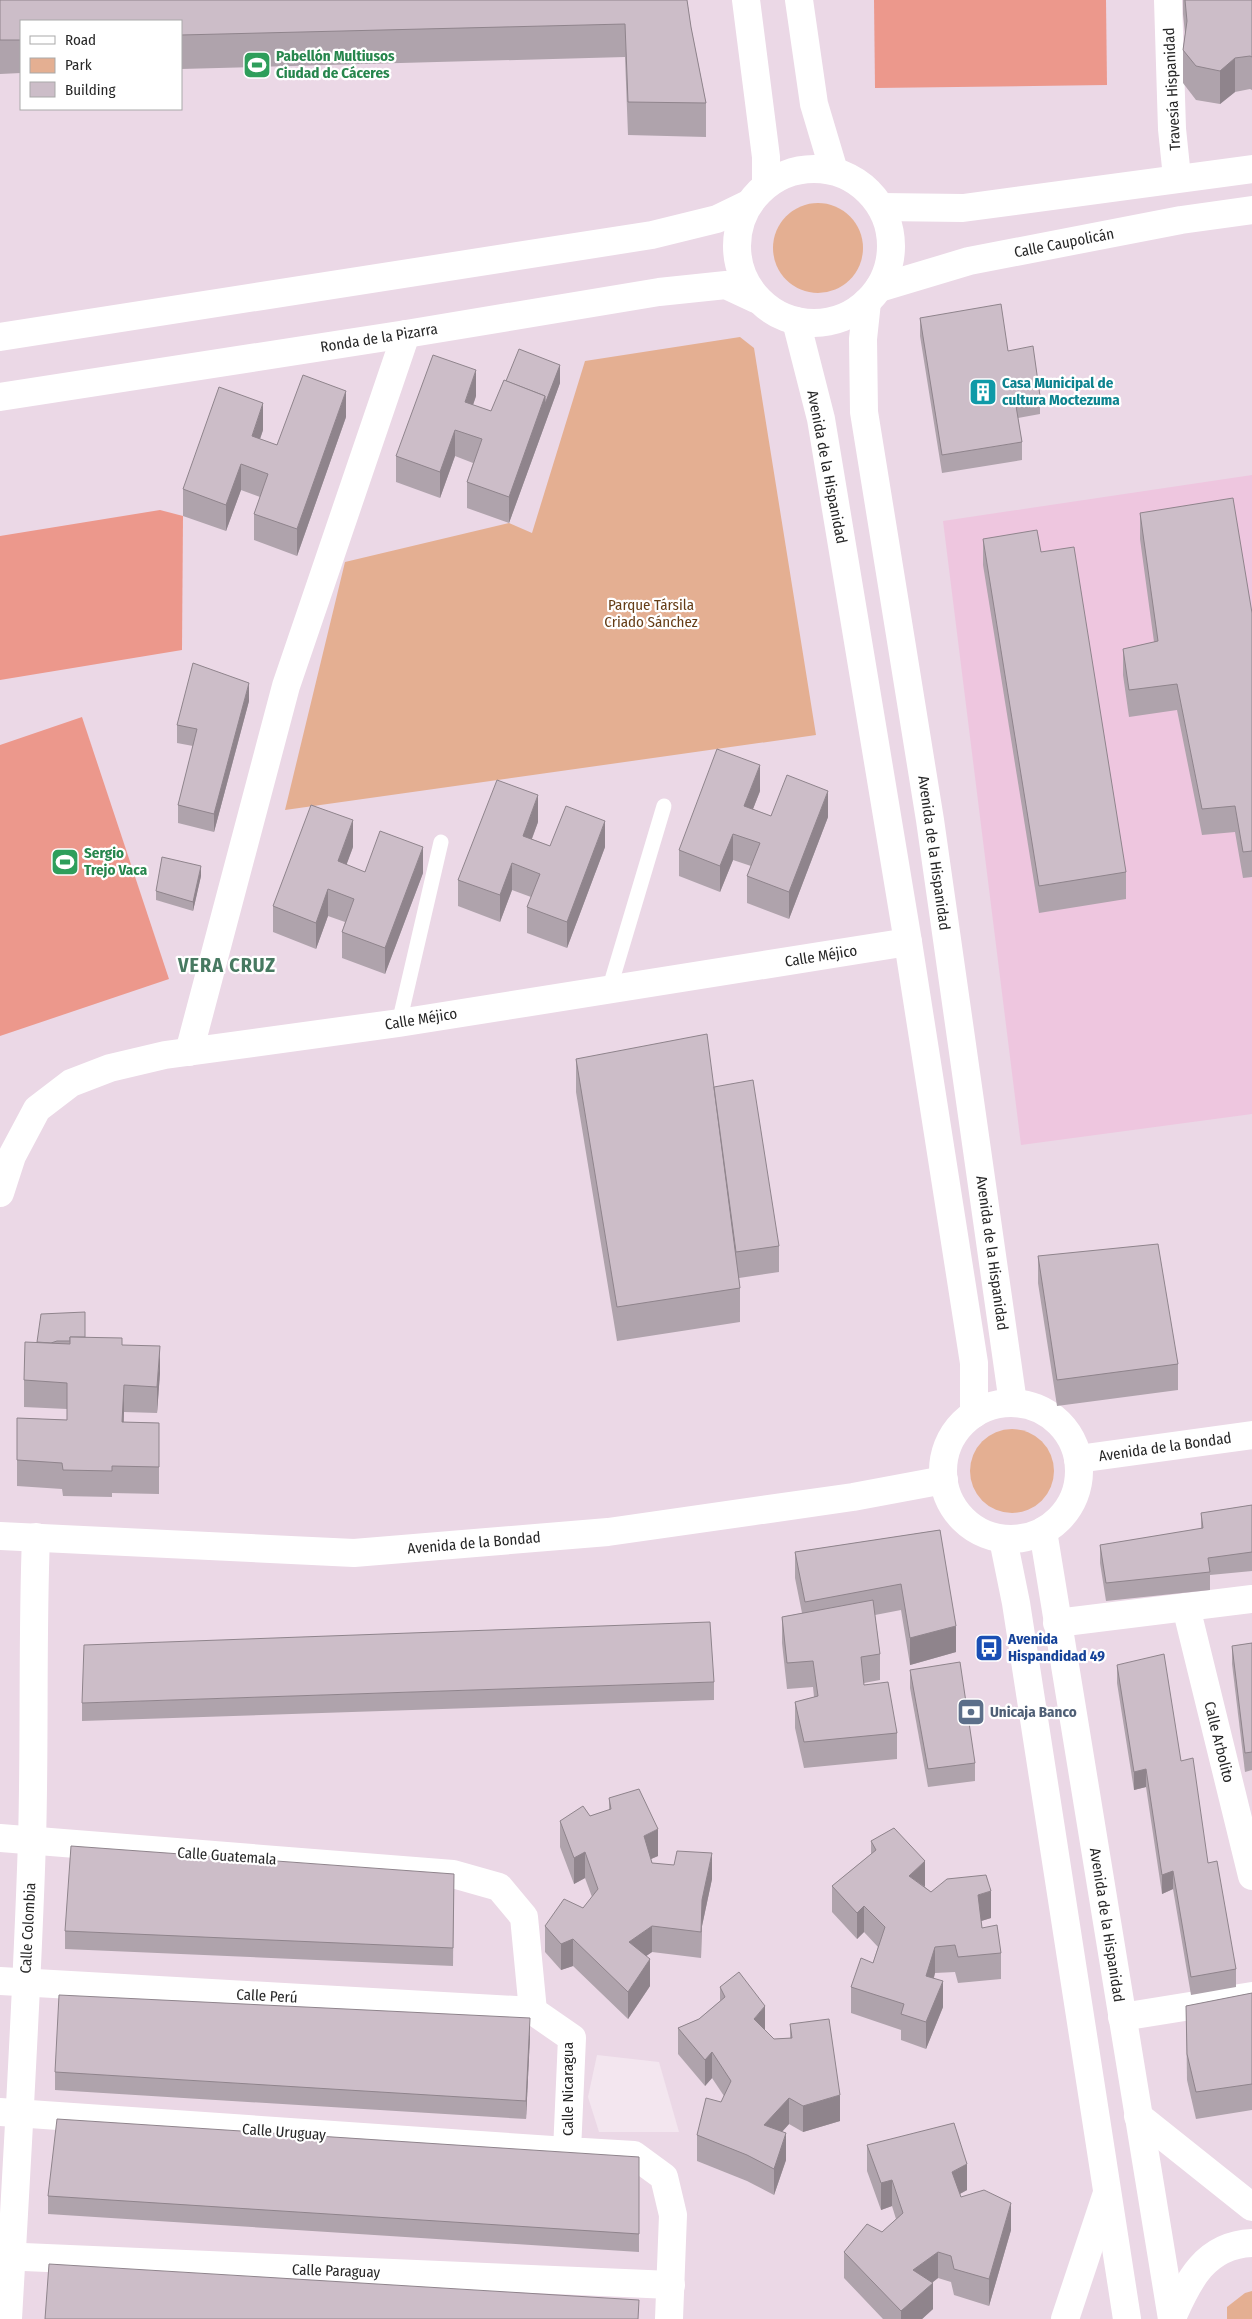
<svg xmlns="http://www.w3.org/2000/svg" width="1252" height="2319" font-family="'Fira Sans Condensed',sans-serif">
<rect width="100%" height="100%" fill="#ebd8e6"/>
<polygon fill="#eec6df" points="1252,475 1252,1114 1021,1145 943,521"/>
<g fill="#e4af92">
<circle cx="818" cy="248" r="45"/>
<polygon points="740,337 754,348 816,735 285,810 345,562 509,523 532,533 585,361"/>
<circle cx="1012" cy="1471" r="42"/>
<polygon points="1252,2291 1252,2319 1227,2319 1227,2307 1245,2293"/>
</g>
<g fill="#ec988c">
<polygon points="874,0 1106,0 1107,85 875,88"/>
<polygon points="160,510 183,516 182,650 0,680 0,536"/>
<polygon points="82,717 169,979 0,1036 0,745"/>
</g>
<polygon fill="#f3e6ef" points="597,2055 659,2062 679,2132 599,2132 588,2097"/>
<g fill="none" stroke-linecap="round" stroke-linejoin="round">
<g stroke="#fff" stroke-width="15">
<polyline points="609,990 664,806"/>
<polyline points="399,1023 441,842"/>
</g>
<g stroke="#fff" stroke-width="28">
<polyline points="1168,0 1172,129 1177,177"/>
<polyline points="881,207 963,208 1252,169"/>
<polyline points="879,288 969,261 1181,220 1252,210"/>
<polyline points="189,1052 286,686 406,334"/>
<polyline points="0,1193 12,1156 37,1109 71,1083 110,1068 165,1055 399,1023 908,942"/>
<polyline points="1078,1459 1252,1435"/>
<polyline points="0,1536 354,1553 608,1532 853,1497 944,1480"/>
<polyline points="1186,1607 1252,1876"/>
<polyline points="1057,1623 1252,1599"/>
<polyline points="0,1838 453,1874 499,1887 524,1917 533,2011 572,2038 567,2151 634,2155 664,2177 673,2215 669,2319"/>
<polyline points="0,1981 533,2011"/>
<polyline points="1122,2017 1252,1996"/>
<polyline points="0,2112 567,2151"/>
<polyline points="0,2256 671,2285"/>
<path d="M8 2319C17 2159 27 2000 32 1840 35 1739 32 1638 36 1537"/>
</g>
<g stroke="#fff" stroke-width="28">
<polyline points="746,0 766,157 766,184"/>
<polyline points="799,0 814,104 834,171"/>
<circle cx="814" cy="246" r="77"/>
<polyline points="867,302 863,339 864,412 930,820 1013,1403"/>
<polyline points="796,321 821,419 908,942 974,1363 974,1414"/>
<polyline points="0,337 652,235 717,219 748,204"/>
<polyline points="0,397 406,334 659,292 726,285 756,299"/>
<circle cx="1011" cy="1471" r="68"/>
<polyline points="1043,1531 1172,2319"/>
<polyline points="1003,1539 1016,1603 1127,2319"/>
<polyline points="1138,2116 1252,2207"/>
<path d="M1172 2318C1188 2281 1205 2245 1252 2243"/>
<polyline points="1065,2319 1106,2196"/>
</g>
</g>
<g fill="#afa3ac">
<polygon points="0,0 687,0 691,27 706,103 706,137 628,135 625,57 181,69 181,21 21,21 21,73 0,74"/>
<polygon points="1183,0 1252,0 1252,90 1250,89 1235,92 1220,104 1196,100 1183,83 1183,50 1185,34 1183,14"/>
<polygon points="920,318 1008,351 1040,396 1040,414 1018,418 1022,442 1022,460 942,473 920,336"/>
<polygon points="506,381 560,383 509,523 467,508 467,482 473,463 455,456 440,498 396,482 396,456 476,396 473,405 491,411"/>
<polygon points="346,417 297,556 254,540 254,514 260,497 241,490 226,531 183,516 183,489 263,430 260,439 277,445"/>
<polygon points="1140,513 1252,613 1252,877 1243,878 1235,832 1202,835 1177,710 1129,717 1123,675 1123,649 1154,642 1140,539"/>
<polygon points="983,539 1126,872 1126,899 1039,913 983,565"/>
<polygon points="249,701 214,832 178,823 178,805 193,746 177,743 177,725"/>
<polygon points="760,791 753,809 771,816 828,817 789,919 747,903 747,876 751,866 733,860 720,892 679,876 679,850"/>
<polygon points="538,822 532,839 550,846 605,847 567,948 527,933 527,907 531,897 512,890 500,922 458,906 458,880"/>
<polygon points="353,847 346,865 365,872 423,873 385,974 342,958 342,932 345,922 328,916 316,949 273,932 273,906"/>
<polygon points="201,876 193,911 156,900 156,891"/>
<polygon points="576,1059 714,1087 779,1246 779,1272 739,1278 740,1288 740,1322 617,1341 576,1092"/>
<polygon points="1038,1256 1178,1364 1178,1390 1057,1406 1038,1283"/>
<polygon points="85,1337 122,1345 160,1373 157,1413 124,1412 124,1422 159,1423 159,1494 112,1493 112,1497 63,1496 62,1489 17,1486 17,1418 67,1420 67,1409 24,1407 24,1380 37,1342"/>
<polygon points="1252,1505 1252,1571 1210,1575 1210,1590 1106,1601 1100,1563 1100,1545 1201,1529 1201,1513"/>
<polygon points="940,1530 956,1652 910,1665 901,1610 875,1615 880,1654 880,1680 864,1683 864,1685 897,1733 897,1759 804,1768 795,1728 795,1702 814,1697 813,1687 787,1689 782,1643 782,1617 802,1613 795,1578 795,1552"/>
<polygon points="1252,1643 1252,1770 1245,1772 1232,1664 1232,1646"/>
<polygon points="1117,1665 1181,1761 1208,1863 1236,1969 1236,1987 1191,1995 1173,1889 1162,1894 1146,1787 1134,1790 1117,1683"/>
<polygon points="910,1670 975,1763 975,1781 928,1787 910,1688"/>
<polygon points="714,1682 714,1700 82,1721 82,1703"/>
<polygon points="609,1798 658,1856 651,1859 652,1863 712,1879 702,1926 701,1958 652,1952 646,1956 650,1986 628,2019 573,1966 561,1970 545,1952 545,1926 583,1908 592,1897 585,1878 574,1884 560,1847 560,1821 590,1816 609,1810"/>
<polygon points="871,1841 925,1887 931,1892 991,1918 981,1921 982,1928 1001,1953 1001,1979 958,1983 955,1972 935,1973 934,1978 943,2007 926,2049 901,2040 901,2030 851,2013 851,1987 873,1963 878,1947 864,1932 857,1939 832,1912 832,1886 871,1854"/>
<polygon points="454,1874 453,1966 65,1949 65,1931"/>
<polygon points="720,1987 774,2039 790,2038 790,2024 840,2121 803,2132 789,2124 782,2132 786,2160 774,2195 747,2181 697,2161 697,2135 721,2102 724,2096 712,2078 705,2086 678,2054 678,2028 699,2019 720,2001"/>
<polygon points="1252,1993 1252,2110 1196,2119 1187,2080 1186,2006"/>
<polygon points="530,2036 526,2119 55,2090 55,2072"/>
<polygon points="867,2145 967,2190 960,2194 961,2197 1011,2230 989,2306 954,2295 951,2282 938,2278 932,2283 933,2309 922,2319 883,2319 844,2278 844,2252 882,2232 896,2219 892,2206 881,2210 867,2171"/>
<polygon points="639,2157 639,2252 48,2214 48,2196"/>
</g>
<g fill="#8f848c">
<polygon points="1235,58 1235,92 1220,104 1220,71"/>
<polygon points="560,365 560,383 509,523 509,497 545,396"/>
<polygon points="476,370 476,396 465,428 465,402"/>
<polygon points="346,391 346,417 297,556 297,529"/>
<polygon points="263,403 263,430 252,462 252,436"/>
<polygon points="455,430 455,456 440,498 440,472"/>
<polygon points="241,464 241,490 226,531 226,505"/>
<polygon points="249,683 249,701 214,832 214,814"/>
<polygon points="760,765 760,791 744,832 744,806"/>
<polygon points="828,791 828,817 789,919 789,892"/>
<polygon points="538,795 538,822 523,862 523,836"/>
<polygon points="353,820 353,847 338,888 338,861"/>
<polygon points="605,821 605,847 567,948 567,922"/>
<polygon points="733,834 733,860 720,892 720,866"/>
<polygon points="423,847 423,873 385,974 385,948"/>
<polygon points="512,863 512,890 500,922 500,895"/>
<polygon points="201,866 201,876 193,911 193,902"/>
<polygon points="328,889 328,916 316,949 316,923"/>
<polygon points="160,1346 160,1373 157,1413 157,1387"/>
<polygon points="124,1385 124,1412 122,1448 122,1422"/>
<polygon points="956,1626 956,1652 910,1665 910,1638"/>
<polygon points="1146,1769 1146,1787 1134,1790 1134,1772"/>
<polygon points="658,1829 658,1856 644,1862 644,1836"/>
<polygon points="585,1852 585,1878 574,1884 574,1858"/>
<polygon points="712,1853 712,1879 702,1926 701,1958 702,1900"/>
<polygon points="925,1861 925,1887 909,1876"/>
<polygon points="1173,1871 1173,1889 1162,1894 1162,1875"/>
<polygon points="991,1891 991,1918 978,1922 978,1895"/>
<polygon points="864,1906 864,1932 857,1939 857,1913"/>
<polygon points="652,1926 652,1952 629,1968 629,1942"/>
<polygon points="573,1939 573,1966 561,1970 561,1944"/>
<polygon points="935,1947 935,1973 926,2003 926,1976"/>
<polygon points="650,1959 650,1986 628,2019 628,1992"/>
<polygon points="943,1981 943,2007 926,2049 926,2022"/>
<polygon points="765,2006 765,2033 754,2019"/>
<polygon points="530,2018 530,2036 526,2119 526,2101"/>
<polygon points="712,2052 712,2078 705,2086 705,2060"/>
<polygon points="840,2095 840,2121 803,2132 803,2106"/>
<polygon points="789,2098 789,2124 764,2151 764,2125"/>
<polygon points="786,2133 786,2160 774,2195 774,2169"/>
<polygon points="967,2164 967,2190 952,2198 952,2172"/>
<polygon points="892,2180 892,2206 881,2210 881,2183"/>
<polygon points="1011,2203 1011,2230 989,2306 989,2279"/>
<polygon points="938,2252 938,2278 913,2297 913,2270"/>
<polygon points="933,2283 933,2309 922,2319 901,2319 901,2311"/>
</g>
<g fill="#ccbdc8" stroke="#8f848c">
<polygon points="0,0 687,0 691,27 706,103 628,102 625,24 181,35 181,21 21,21 21,40 0,40"/>
<polygon points="1185,0 1252,0 1252,57 1250,56 1235,58 1220,71 1196,66 1183,50 1187,21"/>
<polygon points="1001,304 1008,351 1033,346 1040,396 1015,400 1022,442 942,455 920,318"/>
<polygon points="519,349 560,365 545,404 545,396 506,381"/>
<polygon points="433,355 476,370 465,402 491,411 504,380 545,396 509,497 467,482 482,439 455,430 440,472 396,456"/>
<polygon points="303,375 346,391 297,529 254,514 268,474 241,464 226,505 183,489 219,387 263,403 252,436 277,445"/>
<polygon points="1233,498 1252,613 1252,851 1243,852 1235,806 1202,809 1177,684 1129,690 1123,649 1158,641 1140,513"/>
<polygon points="1037,530 1041,552 1074,547 1126,872 1039,886 983,539"/>
<polygon points="193,663 249,683 214,814 178,805 197,729 177,725"/>
<polygon points="717,749 760,765 744,806 771,816 787,775 828,791 789,892 747,876 760,843 733,834 720,866 679,850"/>
<polygon points="497,780 538,795 523,836 550,846 566,806 605,821 567,922 527,907 540,874 512,863 500,895 458,880"/>
<polygon points="311,805 353,820 338,861 365,872 380,831 423,847 385,948 342,932 354,899 328,889 316,923 273,906"/>
<polygon points="162,857 201,866 193,902 156,891"/>
<polygon points="707,1034 740,1288 617,1307 576,1059"/>
<polygon points="753,1080 779,1246 736,1252 714,1087"/>
<polygon points="1158,1244 1178,1364 1057,1380 1038,1256"/>
<polygon points="85,1312 85,1337 70,1337 70,1341 57,1341 51,1343 37,1342 41,1314"/>
<polygon points="70,1337 122,1338 122,1345 160,1346 157,1387 124,1385 122,1422 159,1423 159,1467 112,1466 112,1471 63,1470 62,1463 17,1460 17,1418 67,1420 67,1383 24,1380 25,1342 70,1344"/>
<polygon points="1252,1505 1252,1552 1208,1558 1210,1572 1106,1583 1100,1545 1203,1528 1201,1513"/>
<polygon points="940,1530 956,1626 910,1638 901,1584 805,1602 795,1552"/>
<polygon points="873,1600 880,1654 861,1657 864,1685 888,1682 897,1733 804,1742 795,1702 818,1696 813,1661 787,1663 782,1617"/>
<polygon points="710,1622 714,1682 82,1703 84,1645"/>
<polygon points="1252,1643 1252,1752 1245,1753 1232,1646"/>
<polygon points="1164,1654 1181,1761 1193,1758 1208,1863 1217,1861 1236,1969 1191,1977 1173,1871 1162,1875 1146,1769 1134,1772 1117,1665"/>
<polygon points="960,1662 975,1763 928,1769 910,1670"/>
<polygon points="639,1789 658,1829 644,1836 652,1863 674,1865 677,1851 712,1853 702,1900 701,1932 652,1926 629,1942 650,1959 628,1992 573,1939 561,1944 545,1926 564,1899 583,1908 598,1889 585,1852 574,1858 560,1821 583,1806 590,1816 611,1809 609,1798"/>
<polygon points="894,1828 925,1861 909,1876 931,1892 947,1879 986,1875 991,1891 978,1895 982,1928 997,1925 1001,1953 958,1957 955,1945 935,1947 926,1976 943,1981 926,2022 901,2014 904,2004 851,1987 861,1958 873,1963 885,1927 864,1906 857,1913 832,1886 876,1850 871,1841"/>
<polygon points="71,1846 454,1874 453,1948 65,1931"/>
<polygon points="739,1972 765,2006 754,2019 774,2039 792,2038 790,2024 829,2019 840,2095 803,2106 789,2098 764,2125 786,2133 774,2169 747,2155 697,2135 706,2098 721,2102 731,2081 712,2052 705,2060 678,2028 699,2019 725,1997 720,1987"/>
<polygon points="1252,1993 1252,2084 1196,2092 1187,2054 1186,2006"/>
<polygon points="59,1995 530,2018 526,2101 55,2072"/>
<polygon points="57,2119 639,2157 639,2234 48,2196"/>
<polygon points="954,2123 967,2164 952,2172 961,2197 984,2190 1011,2203 989,2279 954,2269 951,2256 938,2252 913,2270 933,2283 901,2311 844,2252 867,2224 882,2232 903,2213 892,2180 881,2183 867,2145"/>
<polygon points="49,2264 639,2300 638,2319 45,2319"/>
</g>
<defs>
<symbol id="stadium-square" viewBox="-11 -11 22 22"><rect x="-9" y="-9" width="18" height="18" rx="4" fill="#2e9e5b" stroke="#fff"/><path d="M0-5a6.5 5 0 1 0 0 10a6.5 5 0 1 0 0-10ZM-3.5-1.8h7v3.6h-7Z" fill="#fff"/></symbol>
<symbol id="building-square" viewBox="-11 -11 22 22"><rect x="-9" y="-9" width="18" height="18" rx="4" fill="#0f9aa8" stroke="#fff"/><path d="M-4-6H4V6H1V3H-1V6H-4ZM-2.5-4.3h1.7v1.8h-1.7ZM.8-4.3h1.7v1.8H.8ZM-2.5-1h1.7V.8h-1.7ZM.8-1h1.7V.8H.8Z" fill="#fff"/></symbol>
<symbol id="bus-square" viewBox="-11 -11 22 22"><rect x="-9" y="-9" width="18" height="18" rx="4" fill="#1a4fb4" stroke="#fff"/><path d="M-5-6H5V4H4V6H2V4H-2V6H-4V4H-5ZM-3.5-4V0h7V-4ZM-3.5 1.2v1.5H-2V1.2ZM2 1.2v1.5H3.5V1.2Z" fill="#fff"/></symbol>
<symbol id="bank-square" viewBox="-11 -11 22 22"><rect x="-9" y="-9" width="18" height="18" rx="4" fill="#5c6f8a" stroke="#fff"/><path d="M-6-4H6V4H-6ZM0-2.3a2.3 2.3 0 1 0 0 4.6a2.3 2.3 0 1 0 0-4.6Z" fill="#fff"/></symbol>
</defs>
<g fill-rule="evenodd">
<use href="#stadium-square" x="241" y="49" width="32" height="32"/>
<use href="#building-square" x="967" y="376" width="32" height="32"/>
<use href="#stadium-square" x="49" y="846" width="32" height="32"/>
<use href="#bus-square" x="973" y="1632" width="32" height="32"/>
<use href="#bank-square" x="955" y="1696" width="32" height="32"/>
</g>
<g text-anchor="middle" dominant-baseline="central" stroke-width="4.5" stroke-linejoin="round" paint-order="stroke">
<g font-size="15" font-weight="bold" fill="#27864d" stroke="#fff" text-anchor="start">
<text x="276" y="56">Pabellón Multiusos<tspan x="276" dy="17">Ciudad de Cáceres</tspan></text>
<text x="84" y="853">Sergio<tspan x="84" dy="17">Trejo Vaca</tspan></text>
</g>
<g font-size="15" fill="#272727" stroke="#fff">
<text transform="translate(1172 89) rotate(-93)">Travesía Hispanidad</text>
<text transform="translate(1064 243) rotate(-11)">Calle Caupolicán</text>
<text transform="translate(379 338) rotate(-9)">Ronda de la Pizarra</text>
<text transform="translate(827 467) rotate(79)">Avenida de la Hispanidad</text>
<text transform="translate(934 853) rotate(82)">Avenida de la Hispanidad</text>
<text transform="translate(821 956) rotate(-9)">Calle Méjico</text>
<text transform="translate(421 1019) rotate(-9)">Calle Méjico</text>
<text transform="translate(992 1253) rotate(82)">Avenida de la Hispanidad</text>
<text transform="translate(1165 1447) rotate(-8)">Avenida de la Bondad</text>
<text transform="translate(474 1543) rotate(-5)">Avenida de la Bondad</text>
<text transform="translate(1219 1742) rotate(76)">Calle Arbolito</text>
<text transform="translate(227 1856) rotate(4)">Calle Guatemala</text>
<text transform="translate(1107 1925) rotate(81)">Avenida de la Hispanidad</text>
<text transform="translate(28 1928) rotate(-87)">Calle Colombia</text>
<text transform="translate(267 1996) rotate(3)">Calle Perú</text>
<text transform="translate(568 2089) rotate(-90)">Calle Nicaragua</text>
<text transform="translate(284 2132) rotate(4)">Calle Uruguay</text>
<text transform="translate(336 2271) rotate(2)">Calle Paraguay</text>
</g>
<g font-size="15" font-weight="bold" fill="#0d838f" stroke="#fff" text-anchor="start">
<text x="1002" y="383">Casa Municipal de<tspan x="1002" dy="17">cultura Moctezuma</tspan></text>
</g>
<g font-size="15" fill="#653d16" stroke="#fff">
<text x="651" y="605">Parque Társila<tspan x="651" dy="17">Criado Sánchez</tspan></text>
</g>
<g font-size="15" font-weight="bold" fill="#164399" stroke="#fff" text-anchor="start">
<text x="1008" y="1639">Avenida<tspan x="1008" dy="17">Hispandidad 49</tspan></text>
</g>
<g font-size="15" font-weight="bold" fill="#4e5e75" stroke="#fff" text-anchor="start">
<text x="990" y="1712">Unicaja Banco</text>
</g>
<g font-size="20" font-weight="bold" letter-spacing="1" fill="#477961" stroke="#fff">
<text x="227" y="965">VERA CRUZ</text>
</g>
</g>
<rect x="20" y="20" width="162" height="90" fill="#ffffff" stroke="#a9a9a9"/>
<rect x="30" y="36" width="25" height="8" fill="#ffffff" stroke="#a9a9a9"/>
<text x="65" y="45" font-size="15" fill="#272727">Road</text>
<rect x="30" y="58" width="25" height="15" fill="#e4af92" stroke="#a9a9a9"/>
<text x="65" y="70" font-size="15" fill="#272727">Park</text>
<rect x="30" y="82" width="25" height="15" fill="#ccbdc8" stroke="#a9a9a9"/>
<text x="65" y="95" font-size="15" fill="#272727">Building</text>
</svg>
